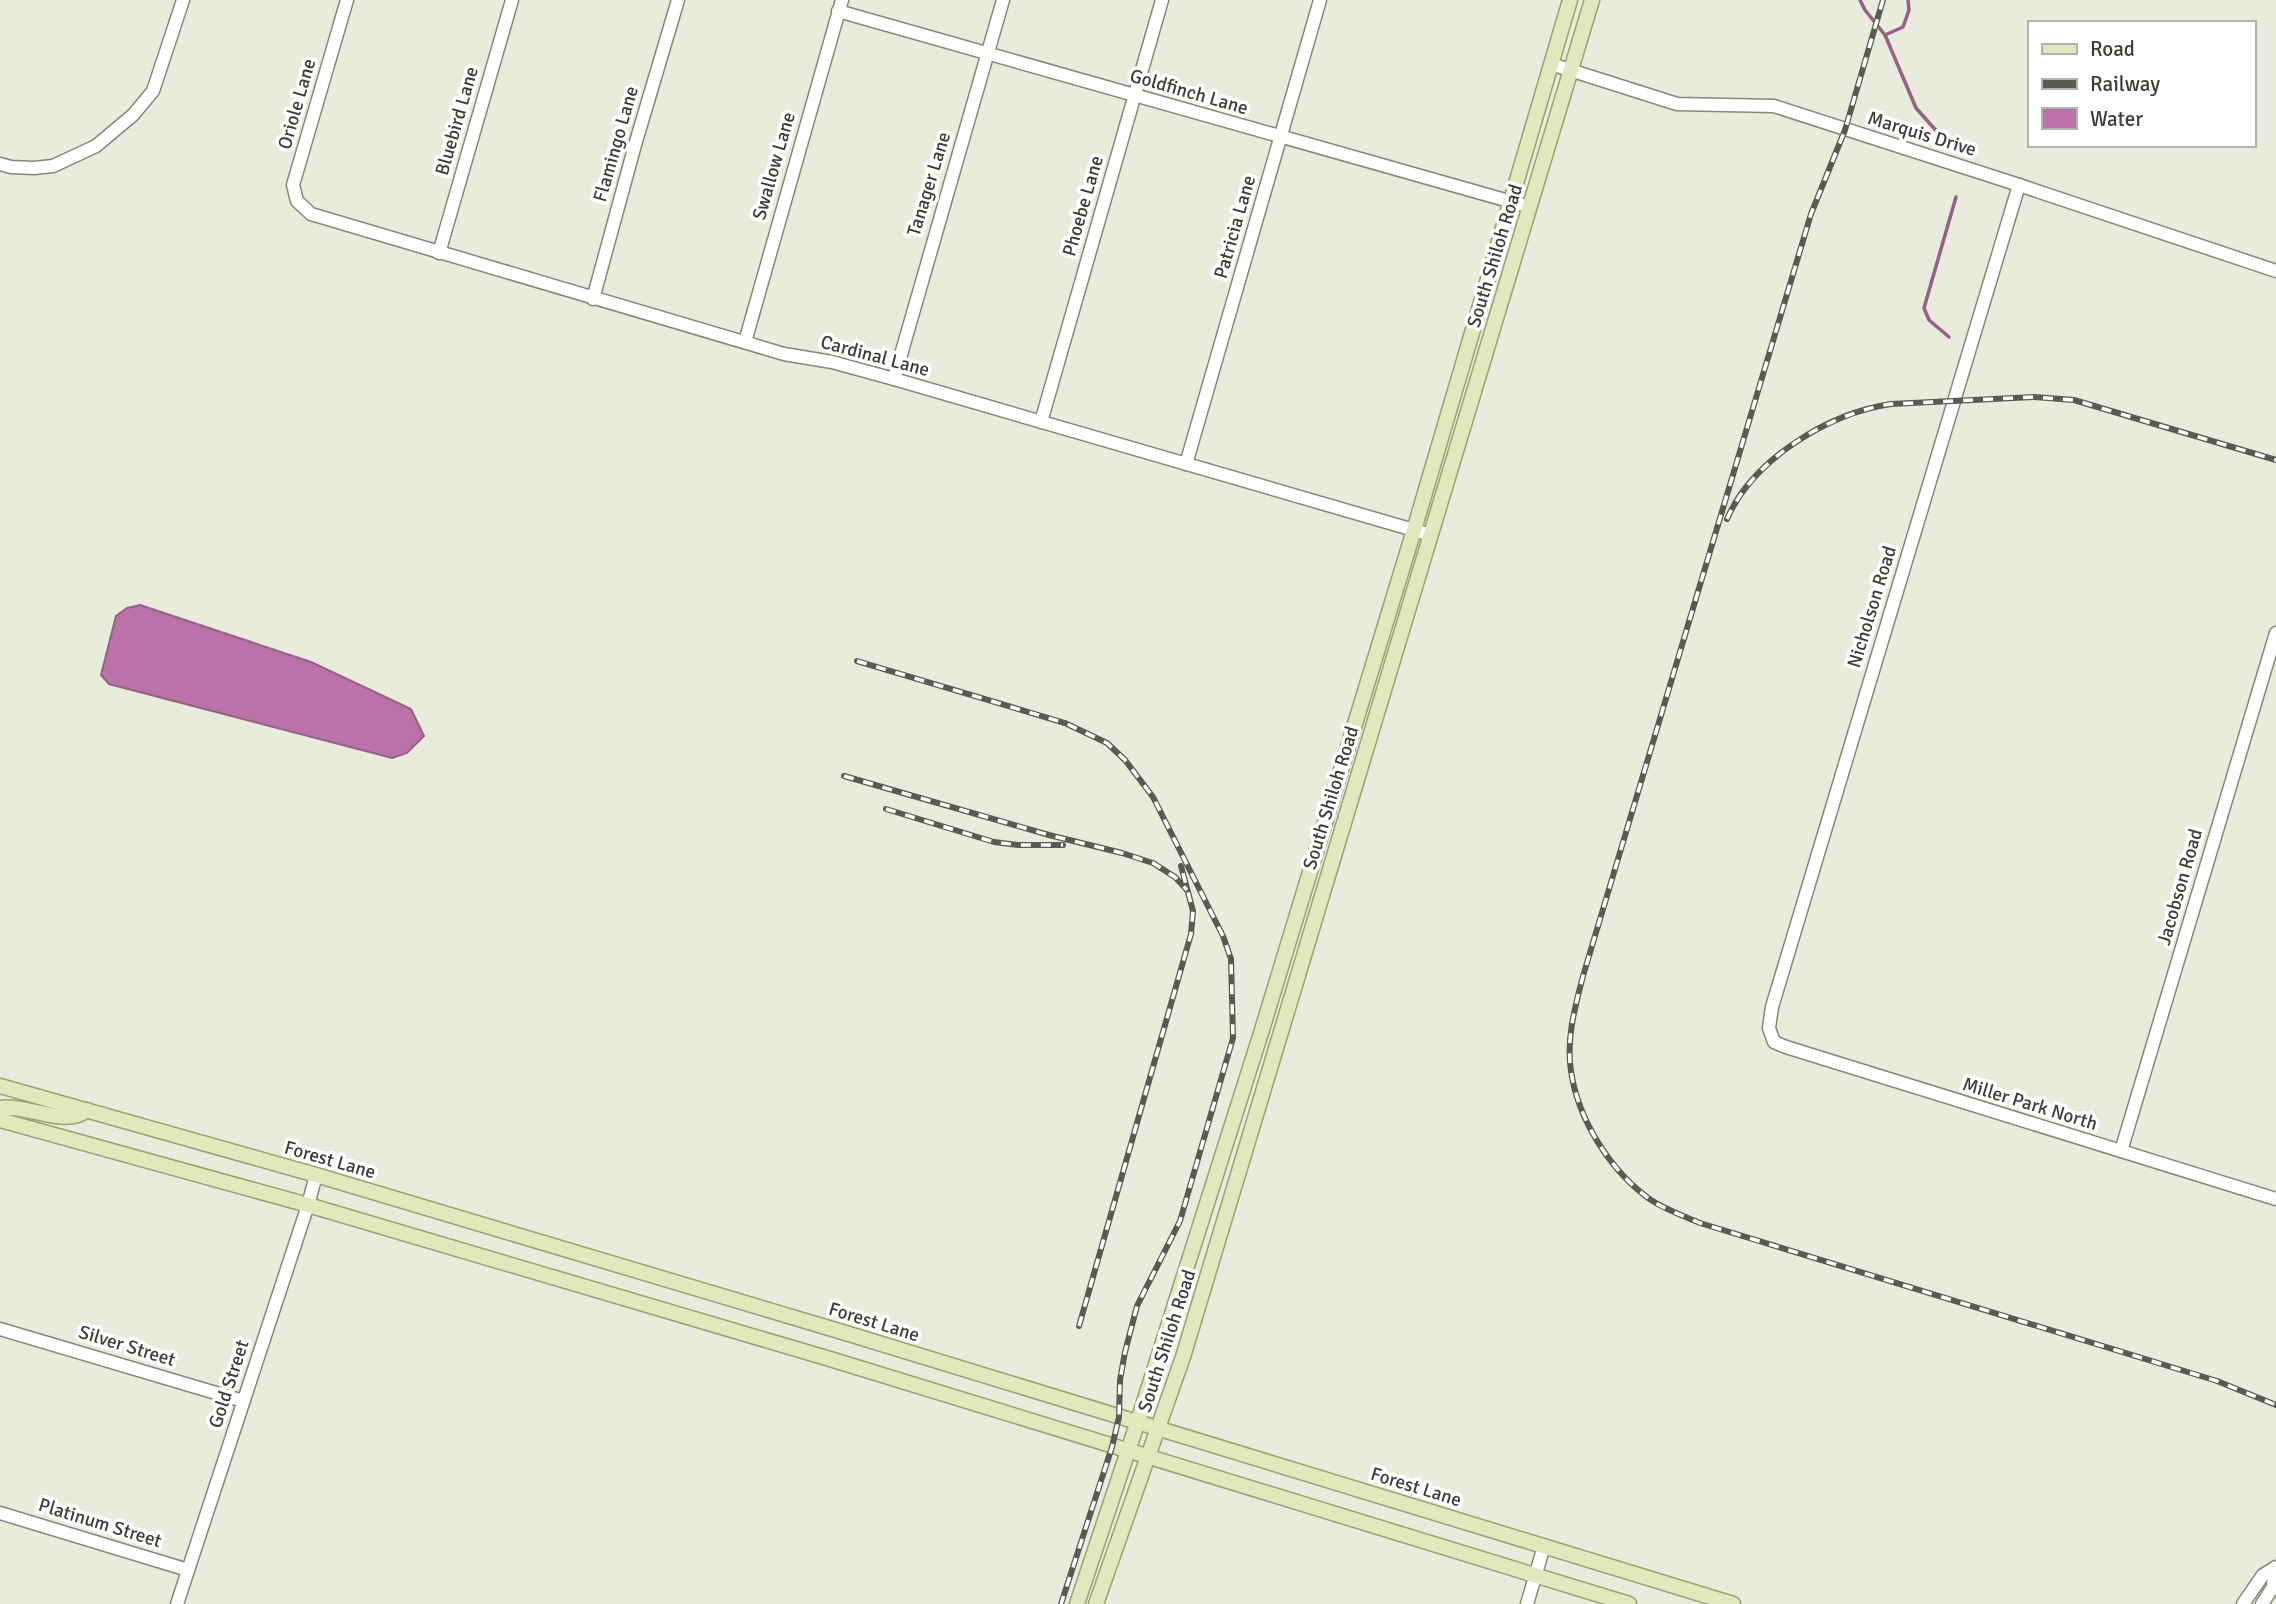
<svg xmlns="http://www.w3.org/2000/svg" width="2276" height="1604" font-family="Signika,sans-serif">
<rect width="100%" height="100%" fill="#e9ecdc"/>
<polygon fill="#ba72a9" stroke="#946286" stroke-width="2" points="140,605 311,662 411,709 424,736 407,753 392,758 109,684 101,675 116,616 127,608"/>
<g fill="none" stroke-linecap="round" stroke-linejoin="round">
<g stroke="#946286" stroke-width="3.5">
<polyline points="1860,0 1865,10 1885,35 1916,108 1948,144"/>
<polyline points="1885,35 1903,27 1909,10 1908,0"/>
<polyline points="1949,337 1929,320 1924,308 1956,197"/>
</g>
<defs>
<g id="minor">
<polyline points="347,0 293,185 297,201 311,214 784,354 832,362 894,379 1431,535"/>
<polyline points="838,11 1530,207"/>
<polyline points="1551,64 1677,104 1774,106 2019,185 2276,271"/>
<polyline points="0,164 11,167 34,168 53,166 96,146 133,115 153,91 183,0"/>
<polyline points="2019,185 1772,1007 1769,1028 1774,1042 1786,1047 2276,1199"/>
<polyline points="439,253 512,0"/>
<polyline points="593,299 635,145 678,0"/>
<polyline points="745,342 842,0"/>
<polyline points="894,379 1003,0"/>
<polyline points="1041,422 1162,0"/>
<polyline points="1186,464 1320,0"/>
<polyline points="2121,1151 2276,633"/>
<polyline points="0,1329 243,1401"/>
<polyline points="0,1513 188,1570"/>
<polyline points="177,1604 308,1205 316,1175"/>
<polyline points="1527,1604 1544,1546"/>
<polyline points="2243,1604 2263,1575 2276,1567"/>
<polyline points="2262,1604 2273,1587 2274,1570"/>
</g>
<g id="major">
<polyline points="0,1086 316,1175 849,1334 1733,1604"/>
<path d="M0 1108C27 1104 66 1128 87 1110"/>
<polyline points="0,1120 308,1205 830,1359 1629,1604"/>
<polyline points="1077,1604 1138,1421 1261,1033 1414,530 1570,0"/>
<polyline points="1096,1604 1183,1357 1592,0"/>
</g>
</defs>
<use href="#minor" stroke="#858879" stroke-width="15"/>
<use href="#major" stroke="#99a272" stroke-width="17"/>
<use href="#minor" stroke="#fff" stroke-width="12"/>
<use href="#major" stroke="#e0e8be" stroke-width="14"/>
<defs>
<g id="rail">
<path d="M1883 0 1845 130 1811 214 1583 976C1575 1007 1566 1039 1571 1071 1578 1120 1611 1172 1651 1200 1666 1210 1684 1216 1700 1223L2217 1381 2276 1405"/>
<path d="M1727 519C1753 459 1829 413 1891 404L2034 397 2074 400 2276 460"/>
<polyline points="857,661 1065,723 1107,743 1125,760 1153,797 1223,936 1231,959 1233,1038 1180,1221 1137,1306 1125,1352 1120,1380 1119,1417 1112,1447 1061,1604"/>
<polyline points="844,776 1049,835 1122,853 1153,863 1175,877 1187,890"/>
<polyline points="886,809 994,842 1018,845 1063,845"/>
<polyline points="1079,1326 1191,934 1193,911 1181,866"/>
</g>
</defs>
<use href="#rail" stroke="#595b52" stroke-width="6"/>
<use href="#rail" stroke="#fff" stroke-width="3.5" stroke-dasharray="10" stroke-linecap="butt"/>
</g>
<g text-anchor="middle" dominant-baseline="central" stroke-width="7" stroke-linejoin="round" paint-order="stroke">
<g font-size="19" fill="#3b3d36" stroke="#fff">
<text transform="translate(1189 92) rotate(16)">Goldfinch Lane</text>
<text transform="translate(297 104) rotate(-74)">Oriole Lane</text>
<text transform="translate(457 121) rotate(-74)">Bluebird Lane</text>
<text transform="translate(1922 134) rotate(17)">Marquis Drive</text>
<text transform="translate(616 144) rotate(-74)">Flamingo Lane</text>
<text transform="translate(774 166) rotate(-74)">Swallow Lane</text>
<text transform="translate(929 184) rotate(-73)">Tanager Lane</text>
<text transform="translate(1083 206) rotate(-74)">Phoebe Lane</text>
<text transform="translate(1235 227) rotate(-74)">Patricia Lane</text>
<text transform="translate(1495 256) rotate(-73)">South Shiloh Road</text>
<text transform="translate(875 356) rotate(15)">Cardinal Lane</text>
<text transform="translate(1872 607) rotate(-73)">Nicholson Road</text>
<text transform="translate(1331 798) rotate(-73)">South Shiloh Road</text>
<text transform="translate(2180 887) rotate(-74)">Jacobson Road</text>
<text transform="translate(2030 1104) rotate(17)">Miller Park North</text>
<text transform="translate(330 1160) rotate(16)">Forest Lane</text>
<text transform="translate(874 1322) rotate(17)">Forest Lane</text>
<text transform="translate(1167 1341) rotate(-72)">South Shiloh Road</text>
<text transform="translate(127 1346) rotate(17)">Silver Street</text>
<text transform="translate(229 1384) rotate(-72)">Gold Street</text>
<text transform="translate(1416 1487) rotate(17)">Forest Lane</text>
<text transform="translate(100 1523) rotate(17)">Platinum Street</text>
</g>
</g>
<rect x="2028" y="21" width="228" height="126" fill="#ffffff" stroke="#b1b1af" stroke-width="2"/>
<rect x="2042" y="44" width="35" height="10" fill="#e0e8be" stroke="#b1b1af" stroke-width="2"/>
<text x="2090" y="56" font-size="21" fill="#3b3d36">Road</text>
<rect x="2042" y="79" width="35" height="10" fill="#595b52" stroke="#b1b1af" stroke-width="2"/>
<text x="2090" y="91" font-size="21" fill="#3b3d36">Railway</text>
<rect x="2042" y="108" width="35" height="21" fill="#ba72a9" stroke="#b1b1af" stroke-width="2"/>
<text x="2090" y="126" font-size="21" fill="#3b3d36">Water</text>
</svg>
